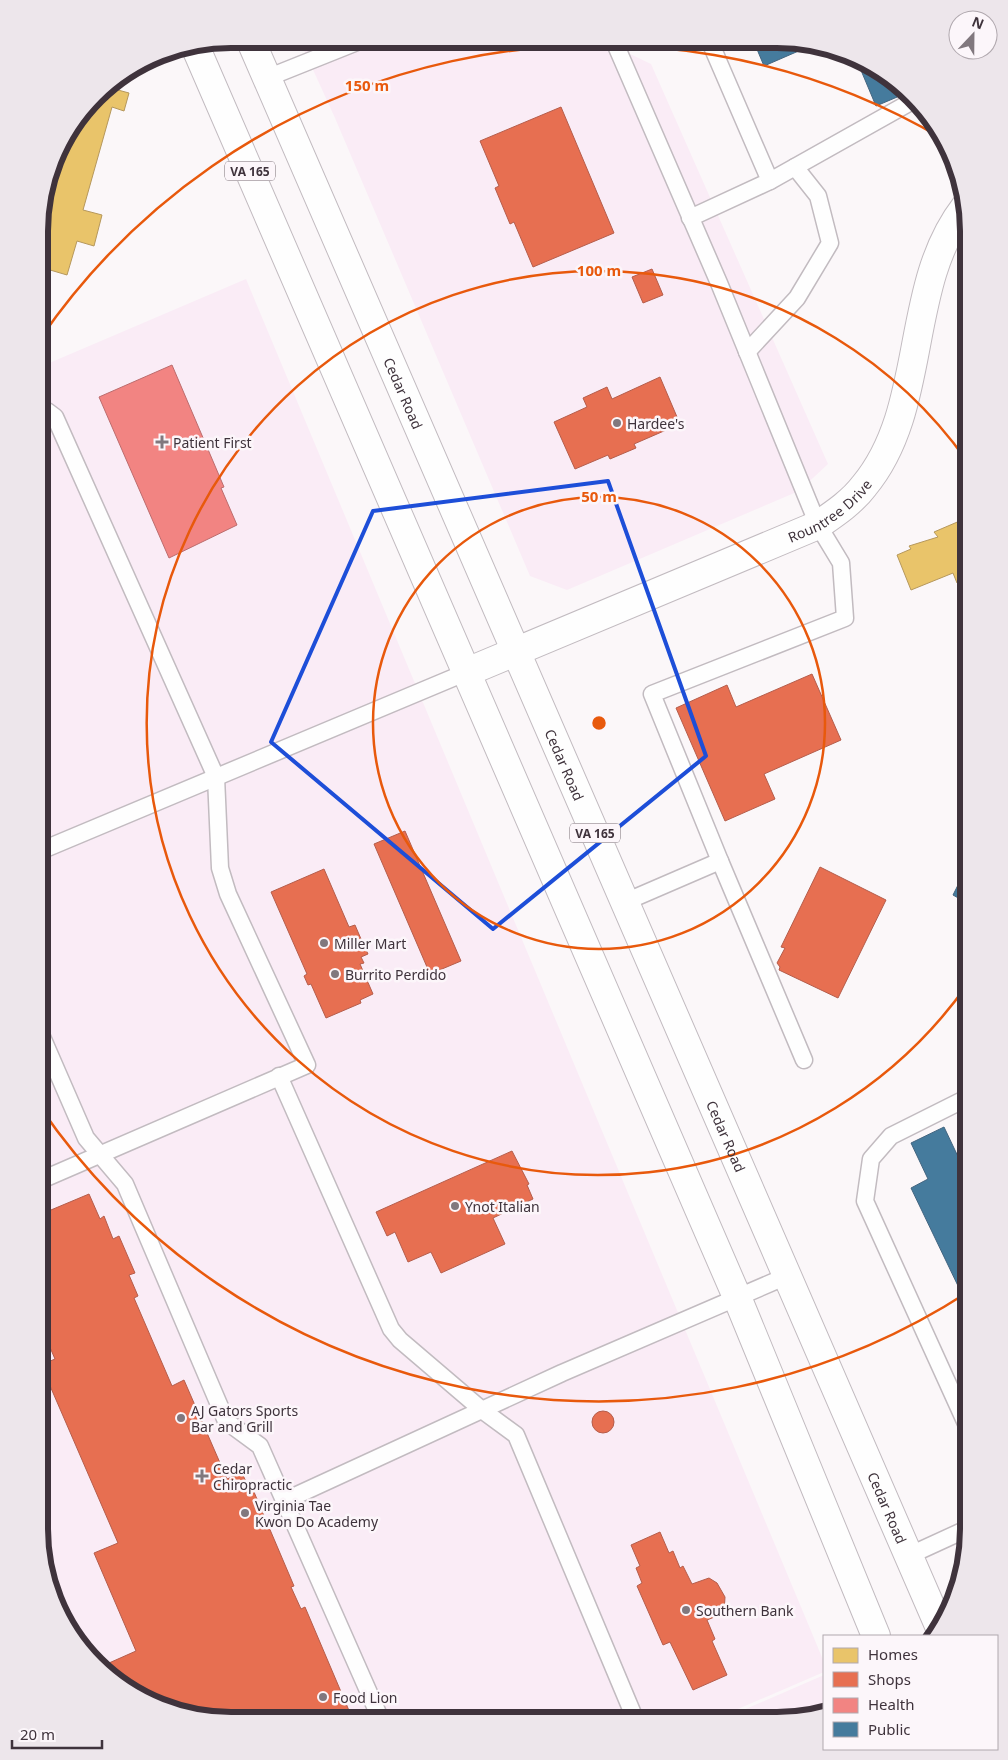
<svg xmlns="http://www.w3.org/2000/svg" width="1008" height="1760" font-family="'Noto Sans',sans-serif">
<rect width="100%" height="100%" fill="#fbf7f9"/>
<g fill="#faecf6">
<polygon points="299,39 603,41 651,64 828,464 799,491 567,590 530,576 335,118"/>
<polygon points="246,279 824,1662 824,1672 710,1721 205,1720 113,1682 71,1636 49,1592 39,1530 40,367"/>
<polygon points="824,1675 824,1714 778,1721 718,1721"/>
</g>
<g fill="#e9c46a" stroke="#b6985c">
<polygon points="114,80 120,81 118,90 129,93 124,111 112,107 83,210 102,215 94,246 77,241 67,275 40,267 40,205 59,145 104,86"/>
<polygon points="969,444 969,471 958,450"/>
<polygon points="962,520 969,537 969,578 957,583 953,573 911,590 897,555 911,549 909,546 938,537 934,532"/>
</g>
<g fill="#e76f51" stroke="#b55d4b">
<polygon points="561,107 614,233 533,267 514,222 510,224 495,188 499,186 480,141"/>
<polygon points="652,269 663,295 643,303 632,277"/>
<polygon points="660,377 680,424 634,444 636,448 610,459 608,455 575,469 554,422 587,407 583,398 607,387 612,399"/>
<polygon points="812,674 841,740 764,774 775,799 725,821 676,708 727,685 736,707"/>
<polygon points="405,831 461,961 430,974 374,844"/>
<polygon points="820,867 886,900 838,998 779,970 780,967 777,963 785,948 781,947"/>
<polygon points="324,869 349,927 355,925 361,939 355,942 355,944 362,941 368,954 361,957 364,963 360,964 373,994 360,1000 361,1003 326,1018 311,984 308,985 304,976 307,974 271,892"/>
<polygon points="512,1151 529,1184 527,1185 533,1199 493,1218 505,1244 441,1273 431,1252 408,1262 395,1232 387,1236 376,1212"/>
<polygon points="89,1194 100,1219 104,1216 113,1239 119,1236 135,1273 129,1275 138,1296 134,1298 172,1386 184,1380 227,1479 242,1473 248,1486 251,1485 294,1586 291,1587 301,1609 305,1607 353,1720 205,1720 157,1707 113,1682 100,1667 136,1651 94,1553 118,1543 41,1365 55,1359 39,1322 39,1215"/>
<circle cx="603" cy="1422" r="11"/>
<polygon points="660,1532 669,1553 673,1551 680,1568 683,1566 692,1584 709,1578 717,1583 725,1597 724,1613 707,1620 715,1639 712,1641 727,1675 693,1690 670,1642 663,1645 637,1586 642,1583 636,1568 640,1566 631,1545"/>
</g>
<polygon fill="#f28482" stroke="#bc6c6d" points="172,365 224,487 221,488 237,525 169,558 99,397"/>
<g fill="#457b9d" stroke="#436580">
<polygon points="754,42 815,42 817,43 764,66"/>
<polygon points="855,56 862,58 909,92 876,106"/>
<polygon points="968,865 969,866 969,904 953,895"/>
<polygon points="944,1127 962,1165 969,1161 969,1286 960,1290 911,1188 928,1179 911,1143"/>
</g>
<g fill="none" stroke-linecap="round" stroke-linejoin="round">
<defs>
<g id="lane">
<polyline points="614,41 719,283 818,525 841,563 845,618 652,694 720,861"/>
<polyline points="267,78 362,40"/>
<polyline points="770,181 916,99"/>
<polyline points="690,218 770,181 710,42"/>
<polyline points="747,352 797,298 830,243 818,196 795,167"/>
<polyline points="40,851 467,672"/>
<polyline points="625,902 720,861 804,1060"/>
<polyline points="39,1030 86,1138 125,1184 226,1421 260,1446 381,1720"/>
<polyline points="279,1076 391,1329 400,1340 482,1410 516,1435 636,1721"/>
<polyline points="39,1181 307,1065 228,894 220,868 216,777 55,417 47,411 40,411"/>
<polyline points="969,1430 865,1201 871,1159 891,1136 969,1097"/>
<polyline points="284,1501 562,1373 787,1276"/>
<polyline points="908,1556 969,1528"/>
</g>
<g id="street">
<path id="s1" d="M467 672 818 525C834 514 852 502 864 486 929 408 903 287 965 207"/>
</g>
<g id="primary">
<path id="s2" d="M250 39 940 1628"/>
<polyline points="195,46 737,1297 876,1636"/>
</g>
</defs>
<use href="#lane" stroke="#c2bbc0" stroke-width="19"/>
<use href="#street" stroke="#c2bbc0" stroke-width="30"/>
<use href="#primary" stroke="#c2bbc0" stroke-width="30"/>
<use href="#lane" stroke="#fefefe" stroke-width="16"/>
<use href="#street" stroke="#fefefe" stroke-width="28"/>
<use href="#primary" stroke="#fefefe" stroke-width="28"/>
</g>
<path fill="none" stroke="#1d4ed8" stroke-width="4" stroke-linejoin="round" d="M608 481 706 756 493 929 271 742 373 511Z"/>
<g fill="none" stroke="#e8590c" stroke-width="2.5">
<circle cx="599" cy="723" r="226"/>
<path d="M967 985A452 452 0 1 1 967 461"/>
<path d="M968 1292A678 678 0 0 1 40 1107M40 339A678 678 0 0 1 943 139"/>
</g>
<g fill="#81787e" stroke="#fcf6fa" stroke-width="2">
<circle cx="617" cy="423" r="5"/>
<path d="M159.5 434.5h5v5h5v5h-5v5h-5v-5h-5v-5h5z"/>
<circle cx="324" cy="943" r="5"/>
<circle cx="335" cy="974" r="5"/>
<circle cx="455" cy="1206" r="5"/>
<circle cx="181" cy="1418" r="5"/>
<path d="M199.5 1468.5h5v5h5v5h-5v5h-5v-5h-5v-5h5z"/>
<circle cx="245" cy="1513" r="5"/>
<circle cx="686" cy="1610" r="5"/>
<circle cx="323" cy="1697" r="5"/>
</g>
<g text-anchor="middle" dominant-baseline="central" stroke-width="5" stroke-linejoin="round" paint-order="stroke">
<g fill="#fcf6fa" stroke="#786e75" stroke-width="1">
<rect x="225" y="161.5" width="50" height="19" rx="4"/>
<rect x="570" y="823.5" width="50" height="19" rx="4"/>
</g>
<g font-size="12" font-weight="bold" fill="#3f333c">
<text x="250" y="171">VA 165</text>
<text x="595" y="833">VA 165</text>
</g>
<g font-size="14" fill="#3f333c" stroke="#fcf6fa">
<text stroke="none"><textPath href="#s2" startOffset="386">Cedar Road</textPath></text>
<text stroke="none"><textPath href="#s1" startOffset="398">Rountree Drive</textPath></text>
<text stroke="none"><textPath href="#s2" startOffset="791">Cedar Road</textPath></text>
<text stroke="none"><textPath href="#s2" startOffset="1196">Cedar Road</textPath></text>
<text stroke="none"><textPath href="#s2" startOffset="1601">Cedar Road</textPath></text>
</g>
<g font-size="14" fill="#3f333c" stroke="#fcf6fa" text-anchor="start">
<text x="627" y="423">Hardee's</text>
<text x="173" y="442">Patient First</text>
<text x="334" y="943">Miller Mart</text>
<text x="345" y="974">Burrito Perdido</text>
<text x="465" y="1206">Ynot Italian</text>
<text x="191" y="1410">AJ Gators Sports<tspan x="191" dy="16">Bar and Grill</tspan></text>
<text x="213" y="1468">Cedar<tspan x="213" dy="16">Chiropractic</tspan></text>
<text x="255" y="1505">Virginia Tae<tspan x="255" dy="16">Kwon Do Academy</tspan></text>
<text x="696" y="1610">Southern Bank</text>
<text x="333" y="1697">Food Lion</text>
</g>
</g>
<path d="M0 0H1008V1760H0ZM231 48H777A183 183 0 0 1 960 231V1529A183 183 0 0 1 777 1712H231A183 183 0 0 1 48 1529V231A183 183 0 0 1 231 48Z" fill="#ede6eb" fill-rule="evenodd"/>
<path fill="none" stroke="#3f333c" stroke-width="6" d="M231 48H777A183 183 0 0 1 960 231V1529A183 183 0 0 1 777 1712H231A183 183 0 0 1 48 1529V231A183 183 0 0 1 231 48Z"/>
<circle cx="599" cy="723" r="8" fill="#e8590c" stroke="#fcf6fa" stroke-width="2.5"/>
<g font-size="15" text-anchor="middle" font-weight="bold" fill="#e8590c" stroke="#fcf6fa" stroke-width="5" stroke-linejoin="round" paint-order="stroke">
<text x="367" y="91">150 m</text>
<text x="599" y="276">100 m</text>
<text x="599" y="502">50 m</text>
</g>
<rect x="823" y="1635" width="175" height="115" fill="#fcf6fa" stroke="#b0a8ae"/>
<rect x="833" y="1648" width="25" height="15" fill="#e9c46a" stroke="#b0a8ae"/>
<text x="868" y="1660" font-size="15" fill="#3f333c">Homes</text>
<rect x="833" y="1672" width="25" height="15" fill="#e76f51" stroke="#b0a8ae"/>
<text x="868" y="1685" font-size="15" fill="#3f333c">Shops</text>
<rect x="833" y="1698" width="25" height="15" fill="#f28482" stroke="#b0a8ae"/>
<text x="868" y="1710" font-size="15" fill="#3f333c">Health</text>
<rect x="833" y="1722" width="25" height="15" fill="#457b9d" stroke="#b0a8ae"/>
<text x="868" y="1735" font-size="15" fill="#3f333c">Public</text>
<g transform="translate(973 35) rotate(22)"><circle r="24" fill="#fcf6fa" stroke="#b0a8ae"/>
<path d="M0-4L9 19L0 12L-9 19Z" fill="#81787e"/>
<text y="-8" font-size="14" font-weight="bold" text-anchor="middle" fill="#3f333c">N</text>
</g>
<path d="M12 1740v8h90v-8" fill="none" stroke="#3f333c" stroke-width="2.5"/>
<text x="20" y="1740" font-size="15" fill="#3f333c" stroke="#fcf6fa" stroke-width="4" paint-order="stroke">20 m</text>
</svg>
